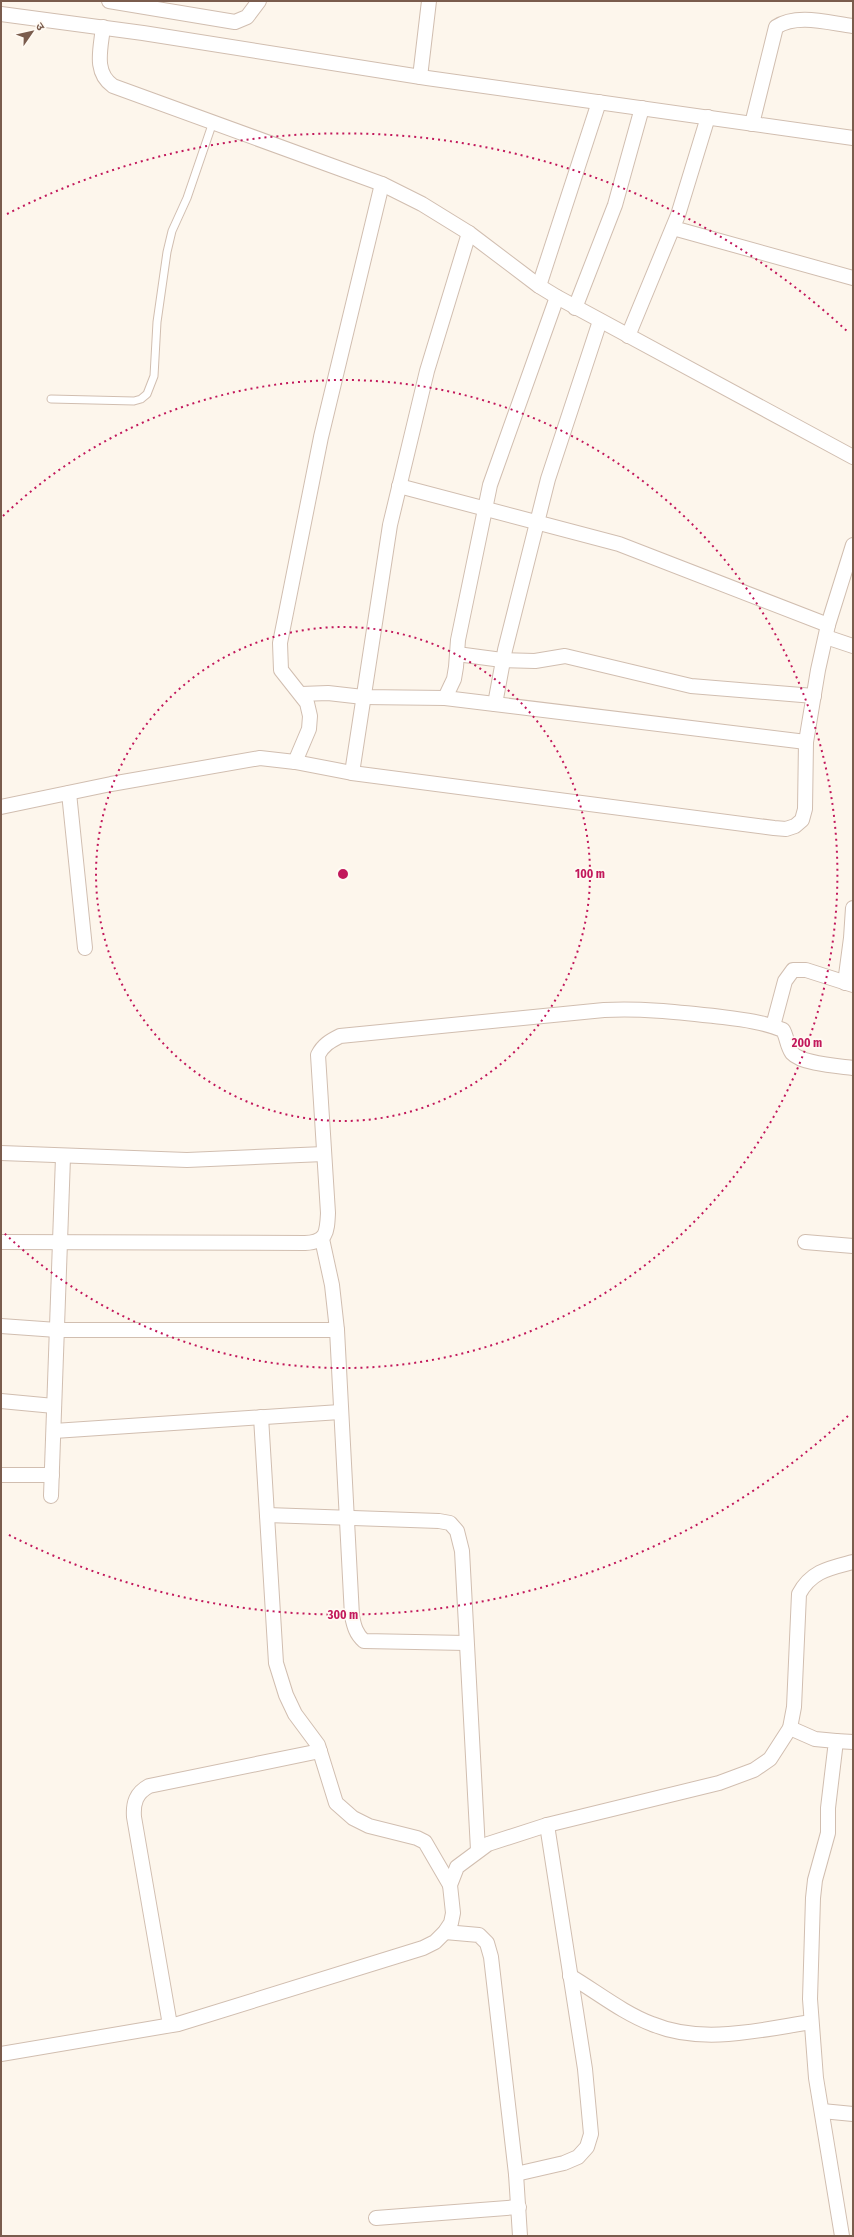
<svg xmlns="http://www.w3.org/2000/svg" width="854" height="2237" font-family="'Fira Sans Condensed','Noto Sans Devanagari',sans-serif">
<rect width="100%" height="100%" fill="#fdf6ec"/>
<g fill="none" stroke-linecap="round" stroke-linejoin="round">
<defs>
<polyline id="service" points="51,399 134,401 141,399 147,394 154,376 157,322 167,252 172,231 187,198 213,122"/>
<g id="minor">
<polyline points="109,1 235,22 247,17 259,1"/>
<polyline points="1,14 143,33 427,78 853,138"/>
<path d="M103 27C101 48 93 72 113 86L382 184 422 204 469 233 539 286 557 297 853 457"/>
<polyline points="420,77 429,1"/>
<path d="M752 124 776 27C797 13 829 23 853 26"/>
<polyline points="673,228 853,278"/>
<polyline points="539,286 599,102"/>
<polyline points="575,308 615,205 642,108"/>
<polyline points="628,336 678,215 708,117"/>
<polyline points="399,486 619,544 828,625"/>
<polyline points="826,637 853,646"/>
<polyline points="457,654 502,660 535,661 565,656 691,686 814,696"/>
<polyline points="301,694 328,693 363,697 445,698 806,742"/>
<polyline points="445,698 454,679 456,667 458,640 490,485 557,297"/>
<polyline points="495,704 505,650 548,479 600,321"/>
<polyline points="295,762 309,729 310,716 307,703 281,670 280,643 321,437 382,184"/>
<polyline points="352,773 390,525 427,371 469,233"/>
<polyline points="69,793 85,948"/>
<polyline points="1,807 111,784 260,758 295,762 352,773 774,828 786,829 795,826 802,820 805,809 806,742 818,670 828,625 853,545"/>
<polyline points="845,983 851,938 853,908"/>
<polyline points="773,1026 785,981 793,970 806,970 853,985"/>
<polyline points="1,1153 187,1160 324,1154"/>
<path d="M322 1239 332 1285 337 1330 352 1616C354 1626 356 1634 364 1641L466 1643"/>
<path d="M1 1242 305 1243C327 1242 327 1232 328 1213L318 1055C323 1045 330 1041 340 1036L604 1010C641 1008 677 1012 714 1016 737 1019 761 1021 783 1030 787 1037 787 1046 792 1053 802 1064 838 1066 853 1068"/>
<polyline points="805,1242 853,1246"/>
<polyline points="1,1326 57,1330 337,1330"/>
<polyline points="1,1401 54,1406"/>
<polyline points="261,1417 276,1663 286,1695 295,1714 318,1745 336,1803 353,1818 369,1826 417,1838 425,1842 450,1885"/>
<polyline points="54,1431 340,1412"/>
<polyline points="1,1475 52,1475"/>
<polyline points="51,1496 63,1157"/>
<polyline points="267,1515 439,1521 450,1523 457,1531 462,1551 478,1850"/>
<polyline points="790,1728 815,1739 836,1741 828,1808 828,1833 815,1880 813,1898 810,1999 816,2078 842,2236"/>
<polyline points="836,1741 853,1742"/>
<polyline points="445,1932 479,1935 487,1943 491,1957 516,2174 520,2236"/>
<path d="M570 1976C597 1992 623 2013 652 2024 702 2045 760 2030 811 2022"/>
<path d="M170 2025 134 1817C133 1803 136 1793 149 1786L320 1751"/>
<path d="M1 2054 178 2024 423 1948 435 1942 445 1932 451 1923 453 1913 450 1885 457 1867 488 1844 547 1825 719 1783 754 1770 770 1759 790 1728 794 1707 799 1594C811 1571 830 1568 853 1562"/>
<polyline points="822,2111 853,2114"/>
<polyline points="516,2174 564,2163 578,2157 587,2147 591,2134 585,2069 547,1825"/>
<polyline points="376,2218 519,2207"/>
</g>
</defs>
<use href="#service" stroke="#d1beb0" stroke-width="9"/>
<use href="#minor" stroke="#d1beb0" stroke-width="16"/>
<use href="#service" stroke="#fff" stroke-width="7"/>
<use href="#minor" stroke="#fff" stroke-width="14"/>
</g>
<g fill="none" stroke="#c2185b" stroke-width="2" stroke-dasharray="2 4">
<circle cx="343" cy="874" r="247"/>
<path d="M3 516A494 494 0 1 1 3 1232"/>
<path d="M848 1416A741 741 0 0 1 7 1534M7 214A741 741 0 0 1 848 332"/>
</g>
<circle cx="343" cy="874" r="6" fill="#c2185b" stroke="#fffaf3" stroke-width="2"/>
<g font-size="12" text-anchor="middle" font-weight="bold" fill="#c2185b" stroke="#fffaf3" stroke-width="3.5" stroke-linejoin="round" paint-order="stroke">
<text x="590" y="878">100 m</text>
<text x="807" y="1047">200 m</text>
<text x="343" y="1619">300 m</text>
</g>
<rect width="854" height="2237" fill="none" stroke="#7a5c4d" stroke-width="4"/>
<g transform="translate(32 32) rotate(56)" stroke="#fffaf3" stroke-width="3" paint-order="stroke">
<path d="M0-3L7 15L0 10L-7 15Z" fill="#7a5c4d"/>
<text y="-6" font-size="11" font-weight="bold" text-anchor="middle" fill="#7a5c4d">उ</text>
</g>
</svg>
